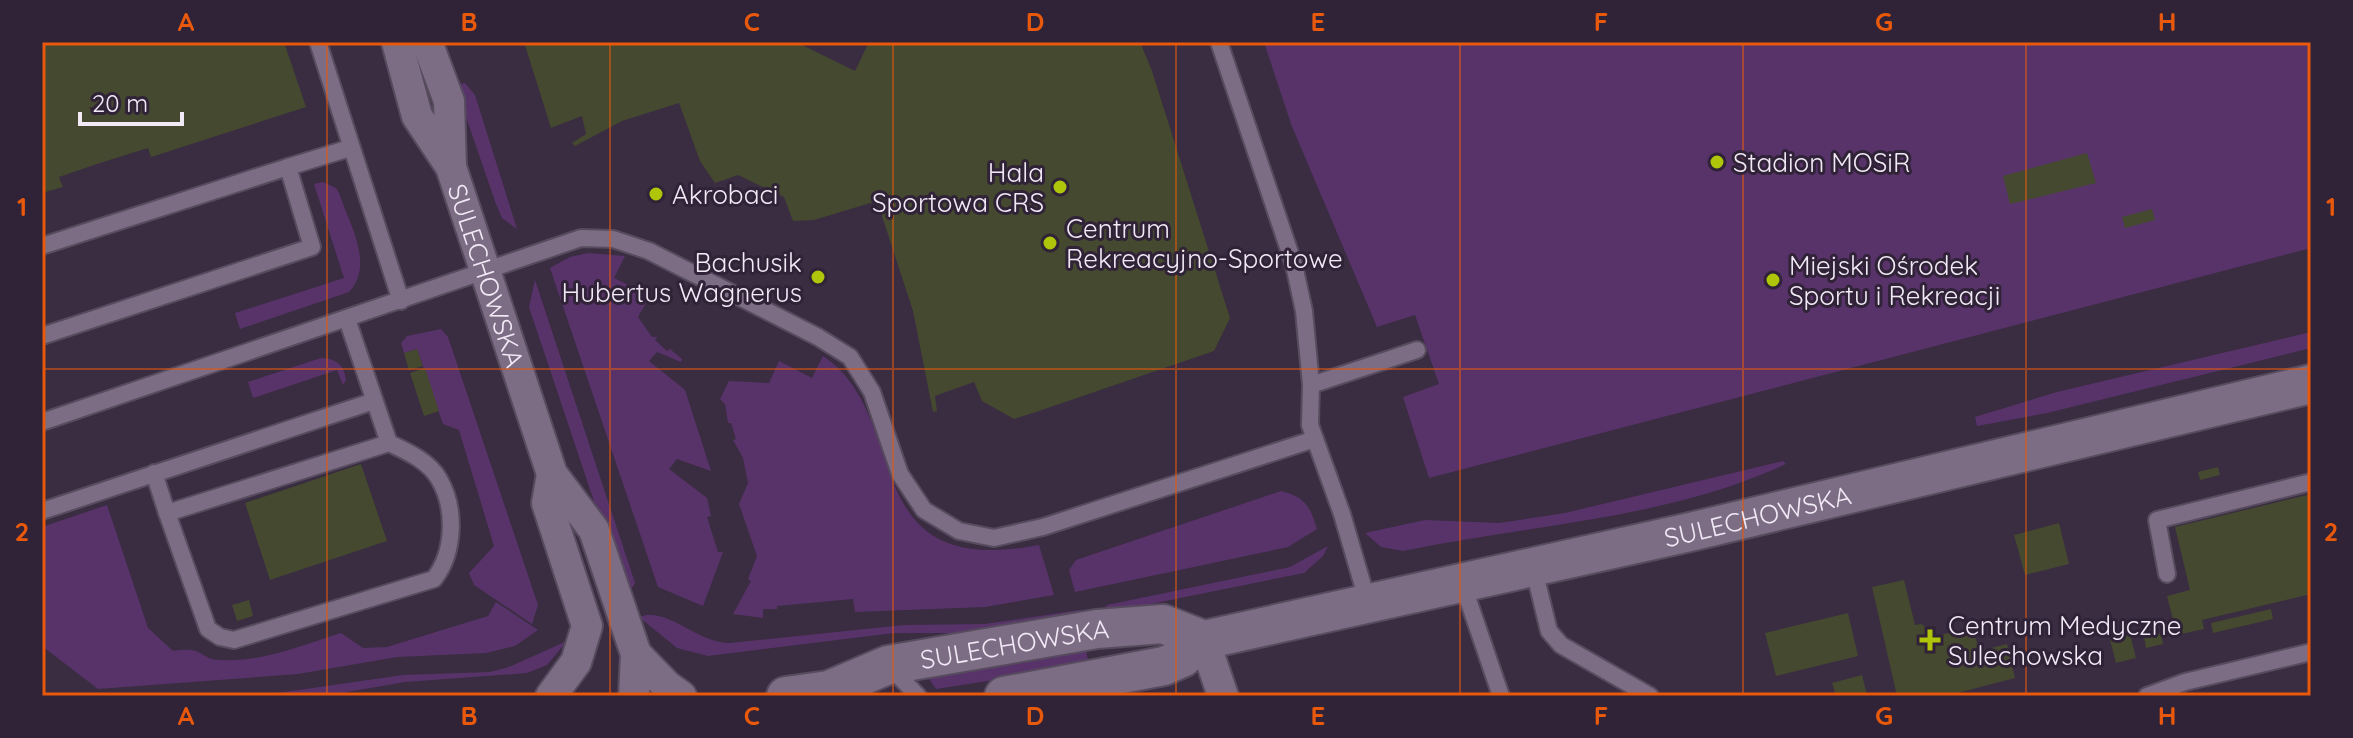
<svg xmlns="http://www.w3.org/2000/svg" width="2353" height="738" font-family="Quicksand,sans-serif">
<rect width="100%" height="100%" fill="#3a2c41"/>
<g fill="#58336a">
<polygon points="1264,42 2311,42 2311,248 1429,478 1403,397 1439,384 1415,315 1377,327 1291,124"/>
<polygon points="465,83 475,95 517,229 502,218 496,204 455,85"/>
<path d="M323 182 336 188 339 193C349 224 375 264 349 292L240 329 235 313 344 278 314 184Z"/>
<polygon points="588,253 625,256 614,278 650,296 638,317 652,337 657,337 655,340 667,351 670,349 682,359 681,362 657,352 649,361 685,390 711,471 677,459 669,469 707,498 711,516 707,517 718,552 723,552 703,606 658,587 550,268 570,257"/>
<polygon points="535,280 635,583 633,587 623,588 529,307"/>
<polygon points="441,329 448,337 538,605 532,624 474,585 469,573 494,546 459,430 443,424 417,349 404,353 401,343 407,336"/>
<polygon points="2311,332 2311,348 2047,413 1977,426 1975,417 2057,392"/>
<path d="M823 356C915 417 852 581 1039 545L1054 595 985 607 855 612 853 599 777 606V609H763V618L733 614 751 581 748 579 757 556 739 504 748 483 743 458 733 440 736 439 731 423H728L725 404 720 399 729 381 769 383 779 361 812 378Z"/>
<path d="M321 358C336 359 344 364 346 380L343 385 337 370 253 398 248 382Z"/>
<path d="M1783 461 1786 464C1665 520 1532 524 1403 551L1381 547 1365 533 1425 520 1499 523 1565 513Z"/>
<path d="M1281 491C1305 497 1310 506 1317 529L1288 547 1075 592 1069 570 1076 560Z"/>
<path d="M107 505 148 628 173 651C205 646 199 659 219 660 261 663 302 645 341 633L363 648 387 647 488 616 496 602 538 630 515 646 486 653 397 657 298 674 98 689 42 646V527Z"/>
<polygon points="1328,546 1323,556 1304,573 1106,613 1104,609 1107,605 1290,567"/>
<path d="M1080 610 1084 617 980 633H894L708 656 677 648 639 617C668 606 696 643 730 643L904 625 985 624Z"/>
<polygon points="567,641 547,665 527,673 405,682 324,696 257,696 403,675 490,672 509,667"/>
<polygon points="1086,650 1089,665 936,689 927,676"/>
</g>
<g fill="#444930">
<polygon points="42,42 284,42 306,107 151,157 148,148 100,163 59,177 63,187 42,193"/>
<polygon points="524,42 796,42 855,71 869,42 1140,42 1152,71 1230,318 1214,351 1036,412 1014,419 982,401 974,382 935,396 937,411 933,412 913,311 877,201 814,220 793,221 784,197 738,175 715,183 700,161 679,103 622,121 575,146 572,143 586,134 582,116 551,128"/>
<polygon points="2087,153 2096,183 2010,204 2003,176"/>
<polygon points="2152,209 2155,220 2125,228 2122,217"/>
<polygon points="417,349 423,366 409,370 404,353"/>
<polygon points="425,368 439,411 424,416 410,373"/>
<polygon points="361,464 387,541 270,580 245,503"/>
<polygon points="2218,467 2220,475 2200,480 2198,472"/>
<polygon points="2311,494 2311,594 2202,620 2204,629 2177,635 2167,596 2190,590 2175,527"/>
<polygon points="2059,523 2069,564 2025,575 2014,535"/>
<polygon points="1904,580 1915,625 1921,624 1934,631 1936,636 1973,627 1979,651 2007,644 2015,678 1946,696 1897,696 1872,587"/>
<polygon points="249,600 253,616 237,621 232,605"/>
<polygon points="2271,609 2273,619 2213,633 2211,623"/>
<polygon points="1848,613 1858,656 1776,676 1765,633"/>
<polygon points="2161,633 2163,644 2146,648 2144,637"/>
<polygon points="2130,634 2136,658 2116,663 2110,640"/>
<polygon points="1862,675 1867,695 1836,696 1832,683"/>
</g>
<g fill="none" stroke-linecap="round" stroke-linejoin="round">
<defs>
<g id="service">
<polyline points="318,42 401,301"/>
<polyline points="1219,42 1294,265 1304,311 1311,385 1310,425 1342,514 1368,603"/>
<polyline points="288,167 350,148"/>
<polyline points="42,246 288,167 312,247 42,336"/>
<polyline points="347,319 389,443"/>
<polyline points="1311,385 1417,350"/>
<polyline points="42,422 581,238 613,239 649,251 818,337 850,357 872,392 900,474 924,510 959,531 994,538 1043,527 1315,439"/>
<path d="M389 443C406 451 429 461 439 479 456 508 455 552 434 579L234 640 220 637 208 629 167 513Z"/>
<polyline points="154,473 167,513"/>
<polyline points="42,511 374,401"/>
<polyline points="1533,566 1549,631 1561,645 1650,696"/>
<polyline points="2167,574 2157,520 2311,482"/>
<polyline points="1462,582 1501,696"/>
<polyline points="889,666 918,696"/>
<polyline points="2147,696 2185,682 2311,652"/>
</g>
<g id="minor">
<path id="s1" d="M397 42 417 116 451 167 552 474 594 530 636 654 634 696"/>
<polyline points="427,42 449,101 451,167"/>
<polyline points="1204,640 1223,696"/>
<polyline points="636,654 667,686 681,696"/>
<polyline points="551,696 576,662 587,626 547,503 552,474"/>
</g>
<g id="tertiary">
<path id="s2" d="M786 696 829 690 888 665 1097 629 1163 624 1204 640"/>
<path id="s3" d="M1004 696 1164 666 1182 658 1204 640 1690 532 2311 384"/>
</g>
</defs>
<use href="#service" stroke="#574b5e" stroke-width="20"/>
<use href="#minor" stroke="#574b5e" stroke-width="34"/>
<use href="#tertiary" stroke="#574b5e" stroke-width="42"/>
<use href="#service" stroke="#7c6c84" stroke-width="16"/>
<use href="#minor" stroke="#7c6c84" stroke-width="30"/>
<use href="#tertiary" stroke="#7c6c84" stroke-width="38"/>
</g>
<path fill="none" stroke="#e8590c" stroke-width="2" stroke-opacity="0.55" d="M327 42V696M610 42V696M893 42V696M1176 42V696M1460 42V696M1743 42V696M2026 42V696M42 369H2311"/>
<g fill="#aec509" stroke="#302237" stroke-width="3">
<circle cx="1717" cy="162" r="8"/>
<circle cx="1060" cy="187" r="8"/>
<circle cx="656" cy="194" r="8"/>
<circle cx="1050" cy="243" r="8"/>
<circle cx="818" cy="277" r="8"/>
<circle cx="1773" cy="280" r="8"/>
<path d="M1926 628h8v8h8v8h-8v8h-8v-8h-8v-8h8z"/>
</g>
<g text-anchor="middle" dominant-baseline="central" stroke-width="6" stroke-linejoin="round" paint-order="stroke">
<g font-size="26" fill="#f1e9f6" stroke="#302237" text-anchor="start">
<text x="1733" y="162">Stadion MOSiR</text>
<text x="1044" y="172" text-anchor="end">Hala<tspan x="1044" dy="30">Sportowa CRS</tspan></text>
<text x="672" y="194">Akrobaci</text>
<text x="1066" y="228">Centrum<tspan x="1066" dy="30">Rekreacyjno-Sportowe</tspan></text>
<text x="802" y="262" text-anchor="end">Bachusik<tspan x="802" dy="30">Hubertus Wagnerus</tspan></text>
<text x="1789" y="265">Miejski Ośrodek<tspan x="1789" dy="30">Sportu i Rekreacji</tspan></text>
<text x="1948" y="625">Centrum Medyczne<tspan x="1948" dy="30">Sulechowska</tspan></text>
</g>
<g font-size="26" fill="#f1e9f6" stroke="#302237">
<text stroke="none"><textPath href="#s1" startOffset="252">SULECHOWSKA</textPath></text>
<text stroke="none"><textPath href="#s3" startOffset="778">SULECHOWSKA</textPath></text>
<text stroke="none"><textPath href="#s2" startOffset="236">SULECHOWSKA</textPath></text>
</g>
</g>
<rect width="2353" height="738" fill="none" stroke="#302237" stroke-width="88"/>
<path d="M80 112v12h102v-12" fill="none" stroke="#f1e9f6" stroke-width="4"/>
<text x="92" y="112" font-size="24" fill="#f1e9f6" stroke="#302237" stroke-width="6" paint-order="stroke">20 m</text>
<rect x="44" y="44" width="2265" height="650" fill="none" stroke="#e8590c" stroke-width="3"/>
<g font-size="26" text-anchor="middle" font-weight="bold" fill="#e8590c">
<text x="186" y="31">A</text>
<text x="469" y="31">B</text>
<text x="752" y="31">C</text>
<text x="1035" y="31">D</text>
<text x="1318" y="31">E</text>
<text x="1601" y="31">F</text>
<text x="1884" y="31">G</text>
<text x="2167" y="31">H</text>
<text x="22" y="216">1</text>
<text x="2331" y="216">1</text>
<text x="22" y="541">2</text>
<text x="2331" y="541">2</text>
<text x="186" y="725">A</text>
<text x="469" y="725">B</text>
<text x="752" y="725">C</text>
<text x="1035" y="725">D</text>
<text x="1318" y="725">E</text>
<text x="1601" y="725">F</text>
<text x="1884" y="725">G</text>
<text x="2167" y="725">H</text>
</g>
</svg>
